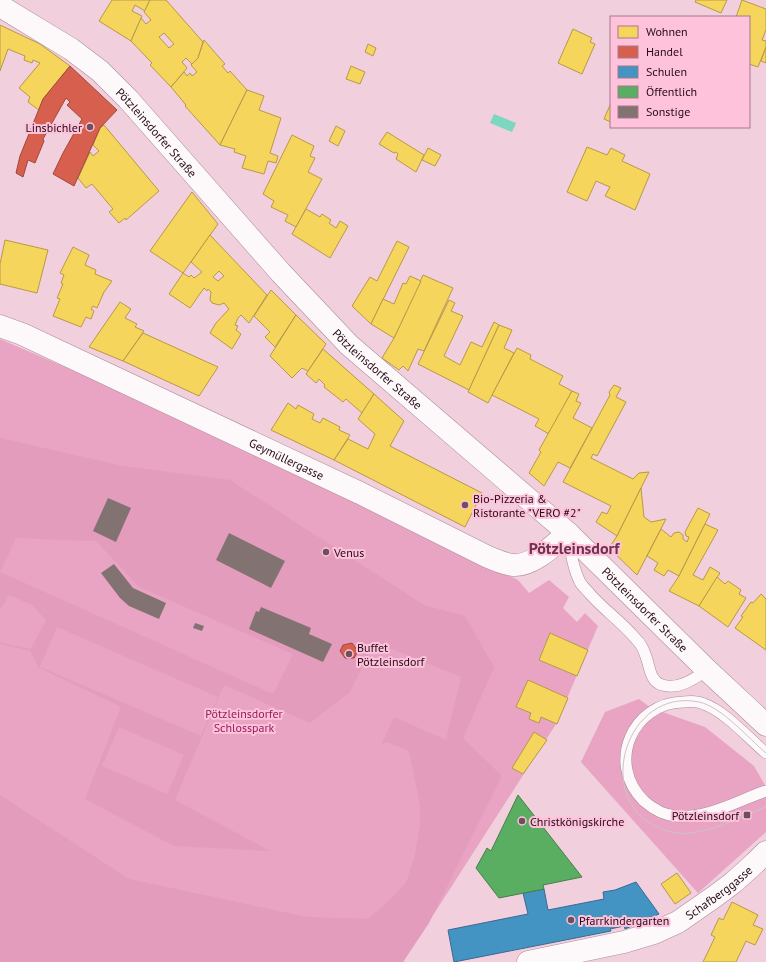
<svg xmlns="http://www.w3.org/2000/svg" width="766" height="962" font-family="'PT Sans',sans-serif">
<rect width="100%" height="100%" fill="#f1cfdd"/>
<g fill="#e8a4c2">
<polygon points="0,339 109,386 518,580 529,593 549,580 569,597 563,608 577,622 585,613 598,626 556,724 403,962 0,962"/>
<polygon points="639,699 651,708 705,727 754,766 766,787 766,832 698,893 581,762 605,712"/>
</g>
<path fill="#e39cbc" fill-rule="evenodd" d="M0 438 123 466 230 480 424 605 465 616 494 667 463 738 502 776 429 923 403 962H0V795L129 879 307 917 368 919 391 899 406 883 415 855 420 824V805L409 751 387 742 381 745 394 717 446 740 461 677 375 642 350 692 310 723 224 685 175 800 270 851 174 846 85 799 121 707 38 667 30 651 0 644V640L1 643 31 649 46 620 32 605 9 595 0 610ZM16 538 96 541 139 587 293 654 273 694 0 572ZM57 627 218 697 201 736 40 667ZM119 727 184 755 167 794 102 766Z"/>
<polygon fill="#7bd7c1" points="494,114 516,123 512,132 490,123"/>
<g fill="#f6d55c" stroke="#b79948" fill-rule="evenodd">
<polygon points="112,0 150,0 145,11 135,5 132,11 142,16 131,41 99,21"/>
<path d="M150 0H166L203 42 198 58 192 64 186 58 182 62 187 68 171 87 150 65 152 63 131 41 141 18 146 24 151 20 144 12ZM164 33 174 44 169 48 159 37Z"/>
<polygon points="696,0 727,0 721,13 695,2"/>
<polygon points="742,0 766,9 766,30 762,40 766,41 766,47 758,67 749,64 749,17 736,17"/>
<polygon points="0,25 40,44 70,66 43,99 39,110 28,102 30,97 19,88 40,63 33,60 32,63 24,60 25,56 8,49 0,71"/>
<polygon points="573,29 592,38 590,42 595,44 582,74 558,63"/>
<polygon points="204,40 225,64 222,66 228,73 230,71 247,90 220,145 185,106 186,105 171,87 184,72 187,76 190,73 192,76 197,72 191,65 198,58"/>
<polygon points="368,44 376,48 373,56 365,52"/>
<polygon points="766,47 766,63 761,61"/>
<polygon points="351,66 365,72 360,84 346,79"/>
<polygon points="247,90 264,96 259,110 281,118 270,153 278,156 276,163 268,161 264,174 242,168 246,156 234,152 235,149 220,145"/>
<polygon points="611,103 611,122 604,119"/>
<polygon points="104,125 159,191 126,220 125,218 119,223 109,212 113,209 92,184 86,188 78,178 90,152 93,156 99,151 93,145 100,128"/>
<polygon points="336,126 345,131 338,146 329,141"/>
<polygon points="387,132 424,155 416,172 396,159 398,154 396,152 394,153 379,144"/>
<polygon points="292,135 314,146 310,156 315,158 308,172 322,179 296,227 285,221 288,215 271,207 274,201 263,194"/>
<polygon points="587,147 607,155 611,148 625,155 622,161 650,174 635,210 605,196 610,187 596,181 587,201 567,192"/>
<polygon points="428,148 441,155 435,166 422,160"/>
<polygon points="192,192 218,224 183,273 150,251"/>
<polygon points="306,209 320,217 322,214 331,220 329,223 336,228 340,221 348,226 330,258 292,234"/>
<path d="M210 235 267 295 249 323 241 315 238 318 235 325 238 326 236 330 241 334 232 349 210 333 216 323 229 309 224 303 219 305 212 303 210 300 211 292 208 289 207 291 204 288 190 308 169 294 183 273 189 277 191 275 194 278 202 272 191 262ZM219 271 224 276 218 281 213 277Z"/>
<polygon points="5,240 48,250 37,293 0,284 0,264"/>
<polygon points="397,241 409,247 371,324 352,306 370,277 377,281"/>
<polygon points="73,247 89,255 85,265 96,270 95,274 112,281 104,292 97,308 93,306 91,309 94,311 91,319 86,317 81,327 53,316 60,299 57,298 63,284 61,283 64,275 60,273"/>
<polygon points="423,275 453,288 424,351 418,349 408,371 403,366 399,370 382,358 394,338"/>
<polygon points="410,276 421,281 394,338 371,324 383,299 394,304 403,283 406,284"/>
<polygon points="271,290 296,315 275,347 265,337 270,332 254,316"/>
<polygon points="449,300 455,303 451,311 463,316 444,356 460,365 471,342 482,347 494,322 499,325 469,390 418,364"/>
<polygon points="120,302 131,309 125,318 137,324 135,327 144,331 123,361 89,347"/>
<polygon points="296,315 326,344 308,371 302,368 292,378 270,356"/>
<polygon points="499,325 512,330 504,348 514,353 488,403 468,392"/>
<polygon points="143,333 218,367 199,396 123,361"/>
<polygon points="517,348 531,355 530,359 563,376 559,384 572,391 549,434 535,426 539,419 492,395"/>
<polygon points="323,349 374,394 362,413 346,399 343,402 324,387 325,385 319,379 316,383 306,374"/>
<polygon points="614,385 621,388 616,397 626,402 597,456 593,454 591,458 633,479 639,473 649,472 617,536 596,522 602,512 607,514 611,506 563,482 610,395 609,392"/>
<polygon points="572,391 579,394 576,401 581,403 573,418 592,428 570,468 558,462 544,486 529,473 541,452 539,450"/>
<polygon points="374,394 404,421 390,446 482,493 465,527 334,460 348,439 368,449 375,434 358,419"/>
<polygon points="288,403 296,409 298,405 314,414 312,419 320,423 323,418 340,427 339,430 350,435 334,460 271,430"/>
<polygon points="641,488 644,517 651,522 666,519 637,575 609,548 617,536"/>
<polygon points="698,508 710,514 679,576 668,570 664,576 654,570 658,563 647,556 661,529 671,537 674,533 679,532 683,535 683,539 687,542 689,537 686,536 685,532"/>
<polygon points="705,524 718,530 693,575 703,580 710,567 720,573 699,606 669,591 679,576"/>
<polygon points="717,577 725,584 728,581 741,590 739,594 746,598 728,627 699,606"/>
<polygon points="761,594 766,599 766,650 735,628 743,617 741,616 751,602 753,603"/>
<polygon points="550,633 588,650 577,676 539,660"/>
<polygon points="528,680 568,698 557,724 541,717 539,723 529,719 531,713 516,707"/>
<polygon points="534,732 547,740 523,774 512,768"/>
<polygon points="677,873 691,893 675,904 661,884"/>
<polygon points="732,902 758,915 753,925 763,929 755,945 746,941 736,962 703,962 715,937 711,935 719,918 723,920"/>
</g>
<g fill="#d6604d" stroke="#a1473d">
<polygon points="70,66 117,110 100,128 74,186 53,174 63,153 82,119 67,105 70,102 66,98 43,139 44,141 35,163 28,160 23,177 16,173 20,156 43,99"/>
<polygon points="352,643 358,651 354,658 345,658 340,651 343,645"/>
</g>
<polygon fill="#4393c3" stroke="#3a6a90" points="636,882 659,914 625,929 624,926 610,929 611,931 454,962 448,930 528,914 523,893 544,889 548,910 604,899 603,892 615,890"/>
<polygon fill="#5aae61" stroke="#4a7d4b" points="518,795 582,877 543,885 544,889 499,898 476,868 487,848 491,851"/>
<g fill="#827372">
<polygon points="108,498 131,508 116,542 93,531"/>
<polygon points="229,533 285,561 271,588 216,560"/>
<polygon points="114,564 133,588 166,603 159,619 129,606 120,598 101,573"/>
<polygon points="261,607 311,628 309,634 332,644 323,662 249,629 256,611 259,612"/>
<polygon points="195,623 204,626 202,631 193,628"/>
</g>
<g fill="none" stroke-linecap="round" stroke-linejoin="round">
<defs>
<g id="service">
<path d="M569 538C571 553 573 568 580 582 582 586 587 590 590 594 604 610 622 622 636 639 640 643 643 648 645 654 650 665 649 681 662 685 679 690 694 679 707 670"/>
<path d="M766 753C748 738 726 712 704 704 698 701 691 701 683 702 632 703 606 764 644 801 653 809 664 815 676 816 707 819 737 801 766 791"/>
</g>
<g id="minor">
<path id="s1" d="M0 326 22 334 360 493 486 556C495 560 504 564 513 565 532 567 554 545 568 533"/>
<path id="s2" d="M528 962 624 942 654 933 678 922 714 897 734 882 755 863 766 852"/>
</g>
<g id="tertiary">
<path id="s3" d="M0 6 71 49 100 71 128 99 281 273 349 345 568 533 707 670 766 725"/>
</g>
</defs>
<use href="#service" stroke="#a98e99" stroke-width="12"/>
<use href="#minor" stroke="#a98e99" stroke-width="23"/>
<use href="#tertiary" stroke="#a98e99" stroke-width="23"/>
<use href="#service" stroke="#fdf8fa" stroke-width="11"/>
<use href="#minor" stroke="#fdf8fa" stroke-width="22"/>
<use href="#tertiary" stroke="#fdf8fa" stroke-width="22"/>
<path stroke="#cdc3c8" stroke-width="1" d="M766 753C748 738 722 707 699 702 626 687 593 798 657 827 667 832 678 834 689 833 712 832 744 816 766 807"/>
</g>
<g fill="#6c505d" stroke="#fec2db" stroke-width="1.5">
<circle cx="90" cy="127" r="4"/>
<circle cx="465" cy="505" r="4"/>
<circle cx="326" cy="552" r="4"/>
<circle cx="349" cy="654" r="4"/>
<rect x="743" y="811" width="8" height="8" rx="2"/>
<circle cx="522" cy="821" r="4"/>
<circle cx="571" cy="920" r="4"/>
</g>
<g text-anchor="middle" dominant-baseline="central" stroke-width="4" stroke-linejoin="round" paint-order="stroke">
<g font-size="12" fill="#250c18" stroke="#fec2db" text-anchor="start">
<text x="82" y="127" text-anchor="end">Linsbichler</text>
<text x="473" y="498">Bio-Pizzeria &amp;<tspan x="473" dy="14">Ristorante "VERO #2"</tspan></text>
<text x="334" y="552">Venus</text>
<text x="357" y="647">Buffet<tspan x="357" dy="14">Pötzleinsdorf</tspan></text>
<text x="739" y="815" text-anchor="end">Pötzleinsdorf</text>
<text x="530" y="821">Christkönigskirche</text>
<text x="579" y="920">Pfarrkindergarten</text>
</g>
<g font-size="12" fill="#250c18" stroke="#fec2db">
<text stroke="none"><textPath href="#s3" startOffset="203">Pötzleinsdorfer Straße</textPath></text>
<text stroke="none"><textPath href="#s3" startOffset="527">Pötzleinsdorfer Straße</textPath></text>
<text stroke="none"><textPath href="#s1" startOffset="316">Geymüllergasse</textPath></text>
<text stroke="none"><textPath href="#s3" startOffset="887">Pötzleinsdorfer Straße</textPath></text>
<text stroke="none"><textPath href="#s2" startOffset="206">Schafberggasse</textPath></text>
</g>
<g font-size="12" fill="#951d5f" stroke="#fec2db">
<text x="244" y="713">Pötzleinsdorfer<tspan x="244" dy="14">Schlosspark</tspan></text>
</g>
<g font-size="16" font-weight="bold" fill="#6e324e" stroke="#fec2db">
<text x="574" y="548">Pötzleinsdorf</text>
</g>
</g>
<rect x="610" y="16" width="140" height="112" fill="#fec2db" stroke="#a7798d"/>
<rect x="618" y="26" width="20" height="12" fill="#f6d55c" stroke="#a7798d"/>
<text x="646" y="36" font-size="12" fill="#250c18">Wohnen</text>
<rect x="618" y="46" width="20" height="12" fill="#d6604d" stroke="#a7798d"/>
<text x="646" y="56" font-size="12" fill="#250c18">Handel</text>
<rect x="618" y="66" width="20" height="12" fill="#4393c3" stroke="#a7798d"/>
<text x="646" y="76" font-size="12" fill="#250c18">Schulen</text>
<rect x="618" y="86" width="20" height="12" fill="#5aae61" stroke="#a7798d"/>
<text x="646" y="96" font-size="12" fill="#250c18">Öffentlich</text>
<rect x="618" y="106" width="20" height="12" fill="#827372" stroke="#a7798d"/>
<text x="646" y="116" font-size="12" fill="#250c18">Sonstige</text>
</svg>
